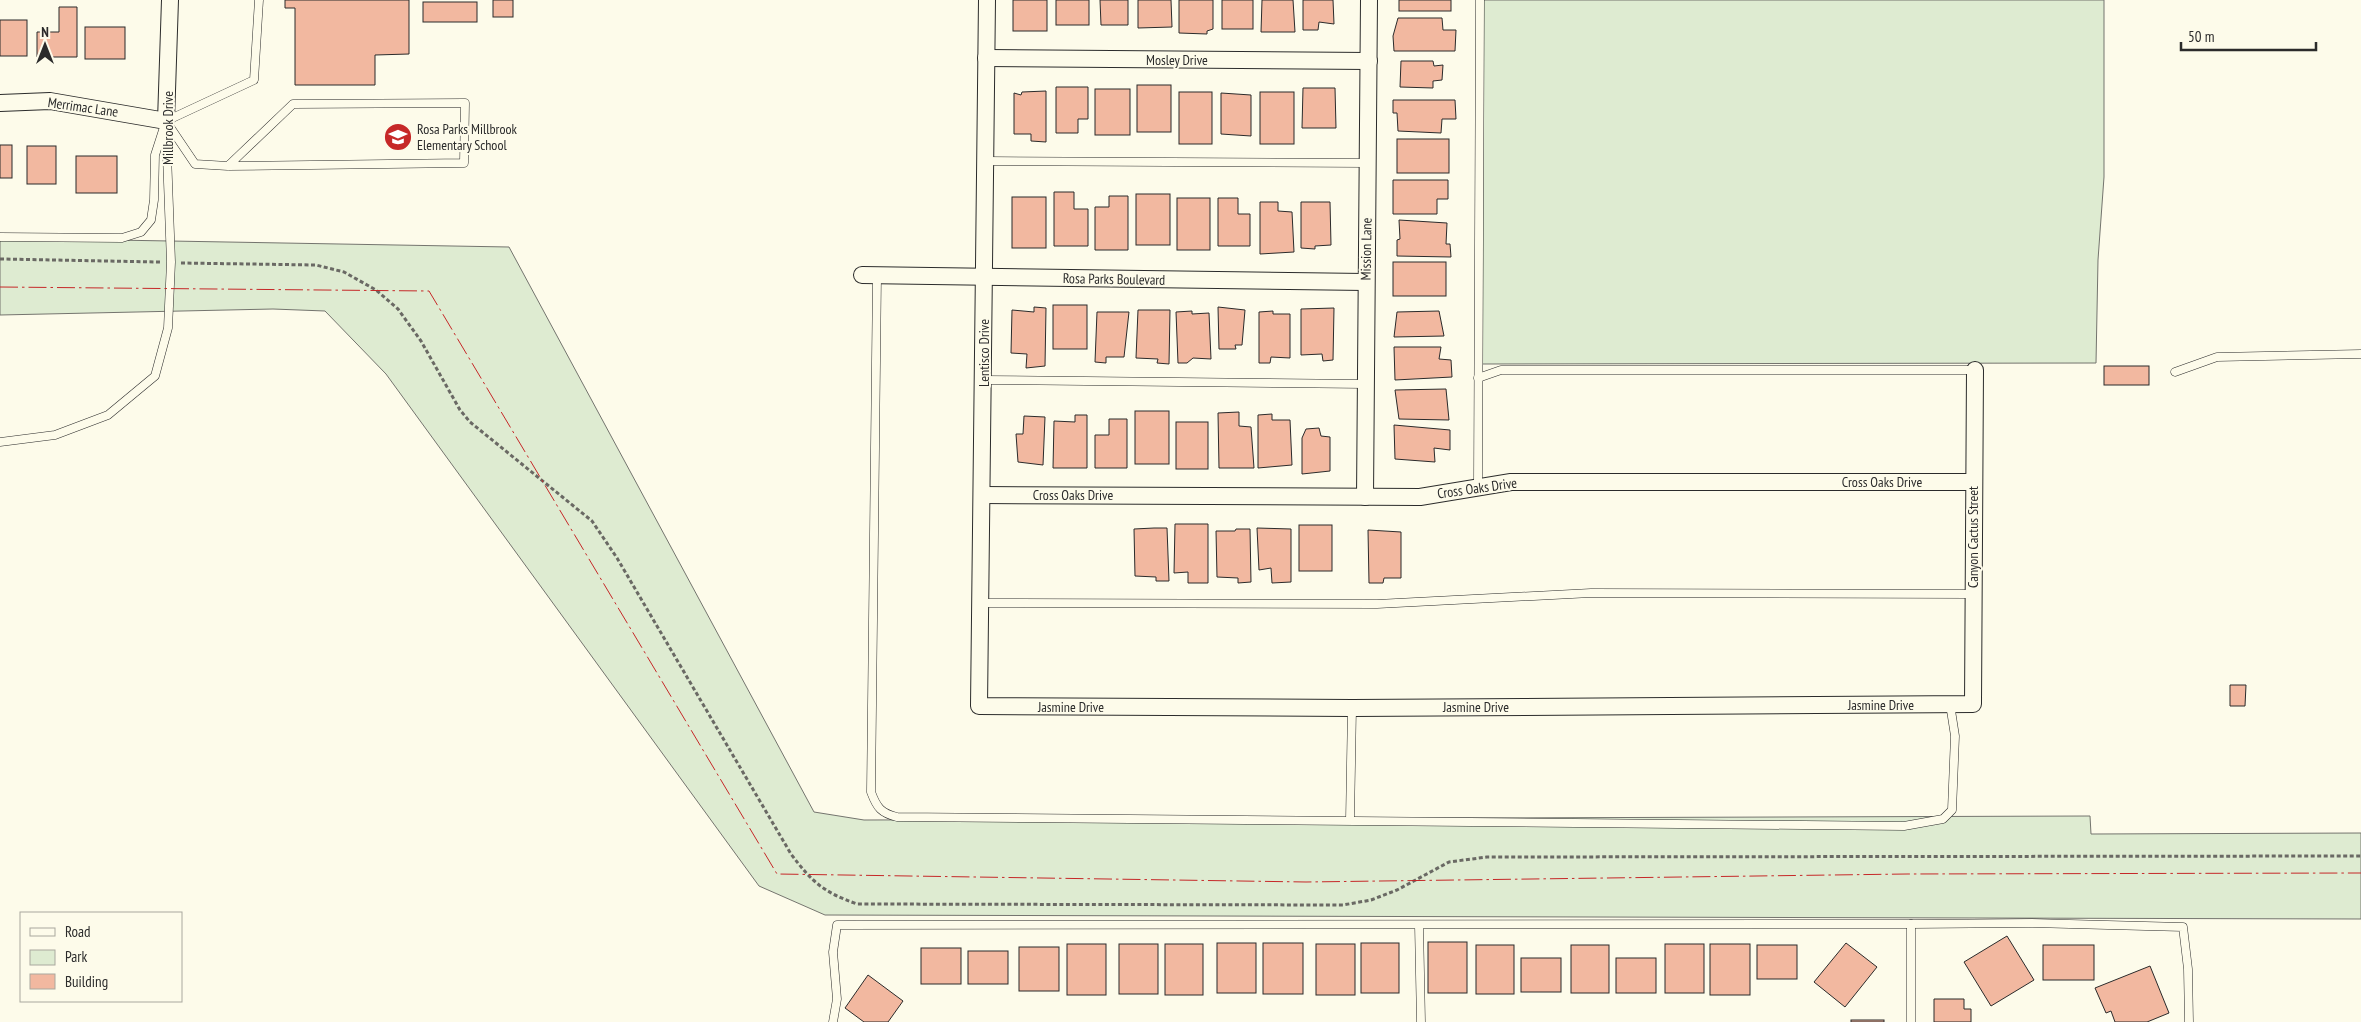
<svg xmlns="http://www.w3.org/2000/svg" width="2361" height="1022" font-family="'PT Sans Narrow',sans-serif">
<rect width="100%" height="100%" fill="#fdfbea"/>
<g fill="#deebd1" stroke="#74746e">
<polygon points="1483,0 2104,0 2104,177 2098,260 2096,363 1481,364"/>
<polygon points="0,238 509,247 814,812 864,820 2090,816 2091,834 2361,833 2361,919 825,915 759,886 386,374 325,311 273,309 0,315"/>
</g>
<g fill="#f2b8a0" stroke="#2b2b2b">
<polygon points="285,0 409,0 409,54 375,55 375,85 295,85 295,8 285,8"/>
<rect x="493" y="0" width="20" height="17"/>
<rect x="1013" y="0" width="34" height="31"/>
<rect x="1056" y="0" width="33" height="25"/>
<polygon points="1100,0 1128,0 1128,25 1101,25"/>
<polygon points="1138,0 1171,0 1172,27 1138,28"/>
<polygon points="1179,0 1213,0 1213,29 1207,31 1207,34 1179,33"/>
<rect x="1222" y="0" width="31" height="29"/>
<polygon points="1262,0 1293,0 1295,32 1261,32"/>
<polygon points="1303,0 1333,0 1334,24 1319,22 1318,30 1303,30"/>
<rect x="1399" y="0" width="52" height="11"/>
<rect x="423" y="2" width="54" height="20"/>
<polygon points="59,7 77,7 77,57 37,57 37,32 59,32"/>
<polygon points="1398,18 1442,18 1443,30 1456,30 1455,51 1394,51 1393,36"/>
<rect x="0" y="20" width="27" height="36"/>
<rect x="85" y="27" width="40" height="32"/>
<polygon points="1401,61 1433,61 1434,66 1443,65 1442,80 1433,81 1433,88 1400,87"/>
<rect x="1137" y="85" width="34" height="47"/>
<polygon points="1056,87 1088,87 1088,119 1078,119 1078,133 1056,133"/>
<polygon points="1303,88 1335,88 1336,128 1302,128"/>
<rect x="1095" y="89" width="35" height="46"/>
<polygon points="1046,91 1046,142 1031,141 1031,134 1014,134 1014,93 1021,95 1022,92"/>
<rect x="1179" y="92" width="33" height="52"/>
<rect x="1260" y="92" width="34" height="52"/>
<polygon points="1221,93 1251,95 1251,136 1221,134"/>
<polygon points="1393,100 1455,100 1456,119 1442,119 1441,133 1398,131 1397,113 1393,113"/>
<rect x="1397" y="139" width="52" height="34"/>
<rect x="0" y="145" width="12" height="33"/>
<rect x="27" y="146" width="29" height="38"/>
<rect x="76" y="156" width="41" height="37"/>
<polygon points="1393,180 1448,180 1448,199 1437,199 1437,214 1393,214"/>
<polygon points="1054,192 1074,192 1074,209 1088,209 1088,246 1054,246"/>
<rect x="1136" y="194" width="34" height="51"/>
<polygon points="1109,196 1128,196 1128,250 1095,250 1095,207 1109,207"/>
<rect x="1012" y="197" width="34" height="51"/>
<rect x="1177" y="198" width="33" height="52"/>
<polygon points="1218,198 1238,198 1238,214 1250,214 1250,246 1218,246"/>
<polygon points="1260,202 1278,202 1278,211 1292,212 1294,252 1260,254"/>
<polygon points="1301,202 1330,202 1331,245 1315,246 1315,249 1301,248"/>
<polygon points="1399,220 1447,223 1446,244 1450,244 1451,257 1397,256 1397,240 1400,239"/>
<rect x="1393" y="262" width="53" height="34"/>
<rect x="1053" y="305" width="34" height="44"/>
<polygon points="1034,307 1046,308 1045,366 1026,368 1027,354 1011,353 1012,310 1034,312"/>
<polygon points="1218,307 1245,310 1242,345 1235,345 1236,349 1219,349"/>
<polygon points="1334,308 1333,360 1323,361 1322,354 1301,355 1301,309"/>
<polygon points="1138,310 1170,310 1169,364 1157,363 1158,359 1136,358"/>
<polygon points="1192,311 1192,314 1209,313 1211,359 1193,358 1187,363 1178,363 1176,312"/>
<polygon points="1273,311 1273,314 1290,314 1290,358 1271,357 1270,363 1259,363 1259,312"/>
<polygon points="1439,311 1444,336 1394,337 1397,312"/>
<polygon points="1097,312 1129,312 1124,357 1106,357 1106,363 1095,362"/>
<polygon points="1394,347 1441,347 1439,359 1451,360 1452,377 1395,380"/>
<rect x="2104" y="366" width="45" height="19"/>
<polygon points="1446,389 1449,420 1399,419 1395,390"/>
<rect x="1135" y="411" width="34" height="53"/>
<polygon points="1239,412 1239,426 1251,427 1254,468 1219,468 1218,413"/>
<polygon points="1272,414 1272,420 1290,420 1292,465 1258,468 1258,415"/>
<polygon points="1075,415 1087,415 1087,468 1053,468 1054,421 1075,422"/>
<polygon points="1024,416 1045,417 1043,465 1018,462 1016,434 1023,434"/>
<polygon points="1109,419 1127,419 1127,468 1095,468 1095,435 1109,435"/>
<rect x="1176" y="422" width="32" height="47"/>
<polygon points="1394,425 1450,430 1450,450 1434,448 1435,462 1395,459"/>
<polygon points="1319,428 1321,436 1330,437 1330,471 1302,474 1302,438 1306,429"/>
<polygon points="1175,524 1208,524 1208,583 1188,583 1188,572 1174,573"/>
<rect x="1299" y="525" width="33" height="46"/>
<polygon points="1154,528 1167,528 1169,581 1156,581 1156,577 1135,576 1134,529"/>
<polygon points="1257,528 1291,529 1291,582 1272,583 1271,568 1259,570"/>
<polygon points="1236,529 1250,529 1251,582 1238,583 1238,578 1217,577 1216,531 1235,531"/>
<polygon points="1368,530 1401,532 1401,578 1384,578 1383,583 1369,583"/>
<polygon points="2230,685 2246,685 2245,706 2230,706"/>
<polygon points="2007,936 2034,980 1991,1006 1964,962"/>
<rect x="1428" y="942" width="39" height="51"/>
<rect x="1217" y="943" width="39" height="50"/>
<rect x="1263" y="943" width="40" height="51"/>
<rect x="1361" y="943" width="38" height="50"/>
<polygon points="1846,943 1877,967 1845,1007 1814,982"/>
<rect x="1067" y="944" width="39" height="51"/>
<rect x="1119" y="944" width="39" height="50"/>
<rect x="1165" y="944" width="38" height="51"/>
<rect x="1316" y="944" width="39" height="51"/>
<rect x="1665" y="944" width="39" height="49"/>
<rect x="1710" y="944" width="40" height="51"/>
<rect x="1476" y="945" width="38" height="49"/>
<rect x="1571" y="945" width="38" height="48"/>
<rect x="1757" y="945" width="40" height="34"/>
<rect x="2043" y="945" width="51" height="35"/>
<rect x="1019" y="947" width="40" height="44"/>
<rect x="921" y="948" width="40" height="36"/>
<rect x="968" y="951" width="40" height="33"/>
<rect x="1521" y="958" width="40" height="34"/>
<rect x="1616" y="958" width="40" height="35"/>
<polygon points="2150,966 2169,1013 2147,1022 2115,1022 2111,1011 2106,1013 2095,988"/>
<polygon points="868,975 903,1001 888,1022 864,1022 845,1008"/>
<polygon points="1934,999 1964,999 1964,1009 1971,1009 1971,1022 1934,1022"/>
<rect x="1851" y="1020" width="33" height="2"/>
</g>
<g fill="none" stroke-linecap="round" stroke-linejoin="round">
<defs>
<g id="service">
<polyline points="166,121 195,164 228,166 464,163 465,103 293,104 228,166"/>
<polyline points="985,161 1367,163"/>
<polyline points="0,237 122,238 141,232 151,220 154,200 155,155 166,121 254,80 259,0"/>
<path d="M877 276 871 792C877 808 881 813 897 817L1904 826 1943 819 1952 810 1955 736 1950 704"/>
<polyline points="2175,372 2217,357 2361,354"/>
<polyline points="1478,378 1501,370 1975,370"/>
<polyline points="983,380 1365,384"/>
<polyline points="0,442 55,435 108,415 155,376 168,328 171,262 166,128"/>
<polyline points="1478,488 1480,0"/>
<polyline points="981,603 1377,604 1591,593 1973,594"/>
<polyline points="1350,820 1352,708"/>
<polyline points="1911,924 2032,923 2183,927 2188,969 2189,1022"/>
<polyline points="1419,925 1421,1022"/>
<polyline points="833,1022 837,999 833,952 837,925 1911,924 1911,1022"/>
</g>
<g id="minor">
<polyline points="987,0 979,706 1352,708 1973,704 1975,370"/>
<polyline points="986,58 1369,61"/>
<polyline points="0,103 50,101 166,121 170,0"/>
<polyline points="862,275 1365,282"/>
<polyline points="982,495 1420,497 1511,482 1973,482"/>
<polyline points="1365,497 1369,0"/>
</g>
</defs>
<use href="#service" stroke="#2b2b2b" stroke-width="9"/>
<use href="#minor" stroke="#2b2b2b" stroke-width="18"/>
<g stroke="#6a6964" stroke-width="3" stroke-dasharray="4 2.5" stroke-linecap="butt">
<polyline points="0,259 160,262"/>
<path d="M181 263 316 265 344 272 376 290 398 309 421 341 460 410 470 422 592 521 617 558 791 854C812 882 823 892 857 904L1343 905 1371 900 1397 890 1449 862 1487 857 2361 856"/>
</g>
<use href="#service" stroke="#fdfbea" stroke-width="8"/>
<use href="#minor" stroke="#fdfbea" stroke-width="16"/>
<polyline stroke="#c62828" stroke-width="1" stroke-dasharray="18 4 2.5 4" stroke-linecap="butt" points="0,287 429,291 777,874 1306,882 1907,874 2361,873"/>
</g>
<defs>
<symbol id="school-disc" viewBox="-11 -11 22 22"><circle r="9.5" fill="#c62828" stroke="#fdfbea"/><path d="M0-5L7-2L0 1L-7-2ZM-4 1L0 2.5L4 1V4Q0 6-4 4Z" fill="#fff"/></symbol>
</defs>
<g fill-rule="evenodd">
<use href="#school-disc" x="382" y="121" width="32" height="32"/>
</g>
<g text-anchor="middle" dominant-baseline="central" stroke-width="4" stroke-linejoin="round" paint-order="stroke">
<g font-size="14" fill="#2b2b2b" stroke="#fdfbea">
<text x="1177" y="60">Mosley Drive</text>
<text transform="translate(83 107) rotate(8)">Merrimac Lane</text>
<text transform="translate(168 128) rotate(-90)">Millbrook Drive</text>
<text transform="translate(1366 249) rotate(-89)">Mission Lane</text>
<text transform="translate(1114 279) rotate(1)">Rosa Parks Boulevard</text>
<text transform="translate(984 353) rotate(-90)">Lentisco Drive</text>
<text x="1882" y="482">Cross Oaks Drive</text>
<text transform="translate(1477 488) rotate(-8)">Cross Oaks Drive</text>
<text x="1073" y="495">Cross Oaks Drive</text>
<text transform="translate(1973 537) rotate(-90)">Canyon Cactus Street</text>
<text x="1881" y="705">Jasmine Drive</text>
<text x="1071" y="707">Jasmine Drive</text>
<text x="1476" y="707">Jasmine Drive</text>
</g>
<g font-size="14" fill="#2b2b2b" stroke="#fdfbea" text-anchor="start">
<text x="417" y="129">Rosa Parks Millbrook<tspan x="417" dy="16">Elementary School</tspan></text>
</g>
</g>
<rect x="20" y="912" width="162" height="90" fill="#fdfbea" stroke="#a9a89e"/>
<rect x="30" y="928" width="25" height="8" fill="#fdfbea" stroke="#a9a89e"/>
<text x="65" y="937" font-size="15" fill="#2b2b2b">Road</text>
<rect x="30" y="950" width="25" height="15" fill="#deebd1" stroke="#a9a89e"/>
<text x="65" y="962" font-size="15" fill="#2b2b2b">Park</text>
<rect x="30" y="974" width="25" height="15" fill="#f2b8a0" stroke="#a9a89e"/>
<text x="65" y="987" font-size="15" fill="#2b2b2b">Building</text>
<g transform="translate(45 45)" stroke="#fdfbea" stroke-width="4" paint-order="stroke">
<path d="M0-4L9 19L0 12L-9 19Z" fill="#2b2b2b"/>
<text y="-8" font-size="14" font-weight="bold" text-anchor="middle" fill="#2b2b2b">N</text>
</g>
<path d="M2181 42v8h135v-8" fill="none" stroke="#2b2b2b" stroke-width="2.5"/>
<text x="2188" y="42" font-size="15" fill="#2b2b2b" stroke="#fdfbea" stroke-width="4" paint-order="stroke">50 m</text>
</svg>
